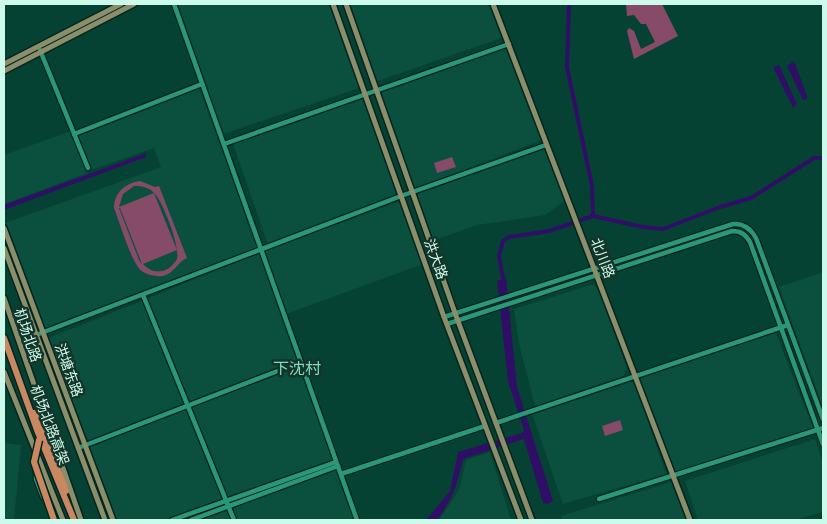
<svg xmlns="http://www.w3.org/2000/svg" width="827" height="524" font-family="'DejaVu Sans','Noto Sans SC',sans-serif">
<rect width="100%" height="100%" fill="#064234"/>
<g fill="#0b4f3f">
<polygon points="178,4 331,4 362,87 223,134"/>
<polygon points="349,4 487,4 492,10 501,38 375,82"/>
<polygon points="508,46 542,140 414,189 380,92"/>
<polygon points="199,88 258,247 45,330 5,223 161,167 154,148 91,170 77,135"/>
<polygon points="365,97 400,195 268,245 233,144"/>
<polygon points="71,131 87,173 4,204 4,155"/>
<polygon points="545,149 566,200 545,215 477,225 432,241 415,195"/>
<polygon points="400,201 423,264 286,314 264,251"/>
<polygon points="259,253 297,361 188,403 146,299"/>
<polygon points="823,272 823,407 779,287"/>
<polygon points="594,284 599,292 627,368 623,376 535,406 519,344 514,309"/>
<polygon points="142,301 184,405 85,442 46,339"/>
<polygon points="775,331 813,428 676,474 639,379"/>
<polygon points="298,364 334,462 227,499 190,406"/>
<polygon points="634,381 666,474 563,504 532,414"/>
<polygon points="185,408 223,501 169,520 114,520 87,447"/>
<polygon points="815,439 823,463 823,512 795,520 698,520 685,481"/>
<polygon points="4,443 21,445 14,520 4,520"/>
<polygon points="490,452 511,520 439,520 459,490 466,460"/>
<polygon points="336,469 354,520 236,520 230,507"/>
<polygon points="671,482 686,520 562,520 561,516"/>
<polygon points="226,508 230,520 194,520"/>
</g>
<g fill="#864b67" fill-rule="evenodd">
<polygon points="626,4 662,4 678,36 634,59 627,31 629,28 634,31 641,49 655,42 646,24 641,24 634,15 627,16"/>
<polygon points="452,157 456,167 437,173 434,163"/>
<path d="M140 181 155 187 159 186 187 258C177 262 175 273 163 276 155 277 142 274 138 267 128 252 121 226 114 208 114 193 125 183 140 181ZM134 186C142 186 150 187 155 194 164 204 180 247 177 259 169 273 154 276 143 264L177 250 154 193 119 207 123 194ZM119 208H120L142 264 139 260Z"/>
<polygon points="620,420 623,430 605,436 602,426"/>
</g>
<g fill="#2e0f65">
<polygon points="794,61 807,96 807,99 803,100 787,66"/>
<polygon points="779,65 797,104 793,108 773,67"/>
<polygon points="146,153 146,157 4,210 4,205"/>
<path d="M506 278 517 387 553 501 547 504 543 503 524 439 463 459C457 485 453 499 437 520H426L450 491 458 452 522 433 524 430 508 381 497 281Z"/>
</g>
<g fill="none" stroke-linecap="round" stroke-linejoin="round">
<g stroke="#2e0f65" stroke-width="4">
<polyline points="569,4 567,67 592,186 593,216"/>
<polyline points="504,284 499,256 503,241 509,237 549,231 593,216 643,227 663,229 720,207 751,198 814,158 823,158"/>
</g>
<defs>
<g id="minor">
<polyline points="174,4 357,520"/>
<polyline points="40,50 88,168"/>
<polyline points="74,134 202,84"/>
<polyline points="224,144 509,44"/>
<polyline points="143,295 234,520"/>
<path d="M444 317 733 224C744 223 751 229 756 238L823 419"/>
<path d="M447 324 732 231C741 231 745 234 750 242L823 444"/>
<polyline points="36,335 401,196 546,145"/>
<polyline points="496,423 788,325"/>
<polyline points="78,448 301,362"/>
<polyline points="36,472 36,479 43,497"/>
<polyline points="341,474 485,426"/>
<polyline points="599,499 823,428"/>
<polyline points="172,520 336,462"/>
<polyline points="191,520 338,466"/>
</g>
<g id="major">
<polyline points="333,4 444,317 521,520"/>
<polyline points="346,4 455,313 532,520"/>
<polyline points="493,4 690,520"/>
<polyline points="4,64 121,4"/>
<polyline points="4,71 134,4"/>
<polyline points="4,228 113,520"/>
<polyline points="4,248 105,520"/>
<polyline points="4,298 81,520"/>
<polyline points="4,372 63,520"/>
</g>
<g id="highway">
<polyline points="4,338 37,430 74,520"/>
<polyline points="34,413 41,425 66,491"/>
</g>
</defs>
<use href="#minor" stroke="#05261d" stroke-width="7"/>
<use href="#major" stroke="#05261d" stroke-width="8"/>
<use href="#highway" stroke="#05261d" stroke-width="9"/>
<use href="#minor" stroke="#2b977a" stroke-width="4.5"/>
<use href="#major" stroke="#8a8e6b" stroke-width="5"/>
<use href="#highway" stroke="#c98861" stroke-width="6"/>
<defs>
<polyline id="highway-bridge" points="39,440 34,462 54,520"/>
</defs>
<use href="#highway-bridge" stroke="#05261d" stroke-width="9" stroke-linecap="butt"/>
<use href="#highway-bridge" stroke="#c98861" stroke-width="6"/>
</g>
<g text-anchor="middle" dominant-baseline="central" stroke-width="5" stroke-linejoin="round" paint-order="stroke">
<g font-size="14" fill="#cdfbeb" stroke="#15352b">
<text transform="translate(603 258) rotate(69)">北川路</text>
<text transform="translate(436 259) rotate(70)">洪大路</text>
<text transform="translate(28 335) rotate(71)">机场北路</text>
<text transform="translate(69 370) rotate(70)">洪塘东路</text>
<text transform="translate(50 425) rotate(69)">机场北路高架</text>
</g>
<g font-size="16" fill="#79ddbd" stroke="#15352b">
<text x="297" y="368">下沈村</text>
</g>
</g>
<rect width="827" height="524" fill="none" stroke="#cdfbeb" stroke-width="10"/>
</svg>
